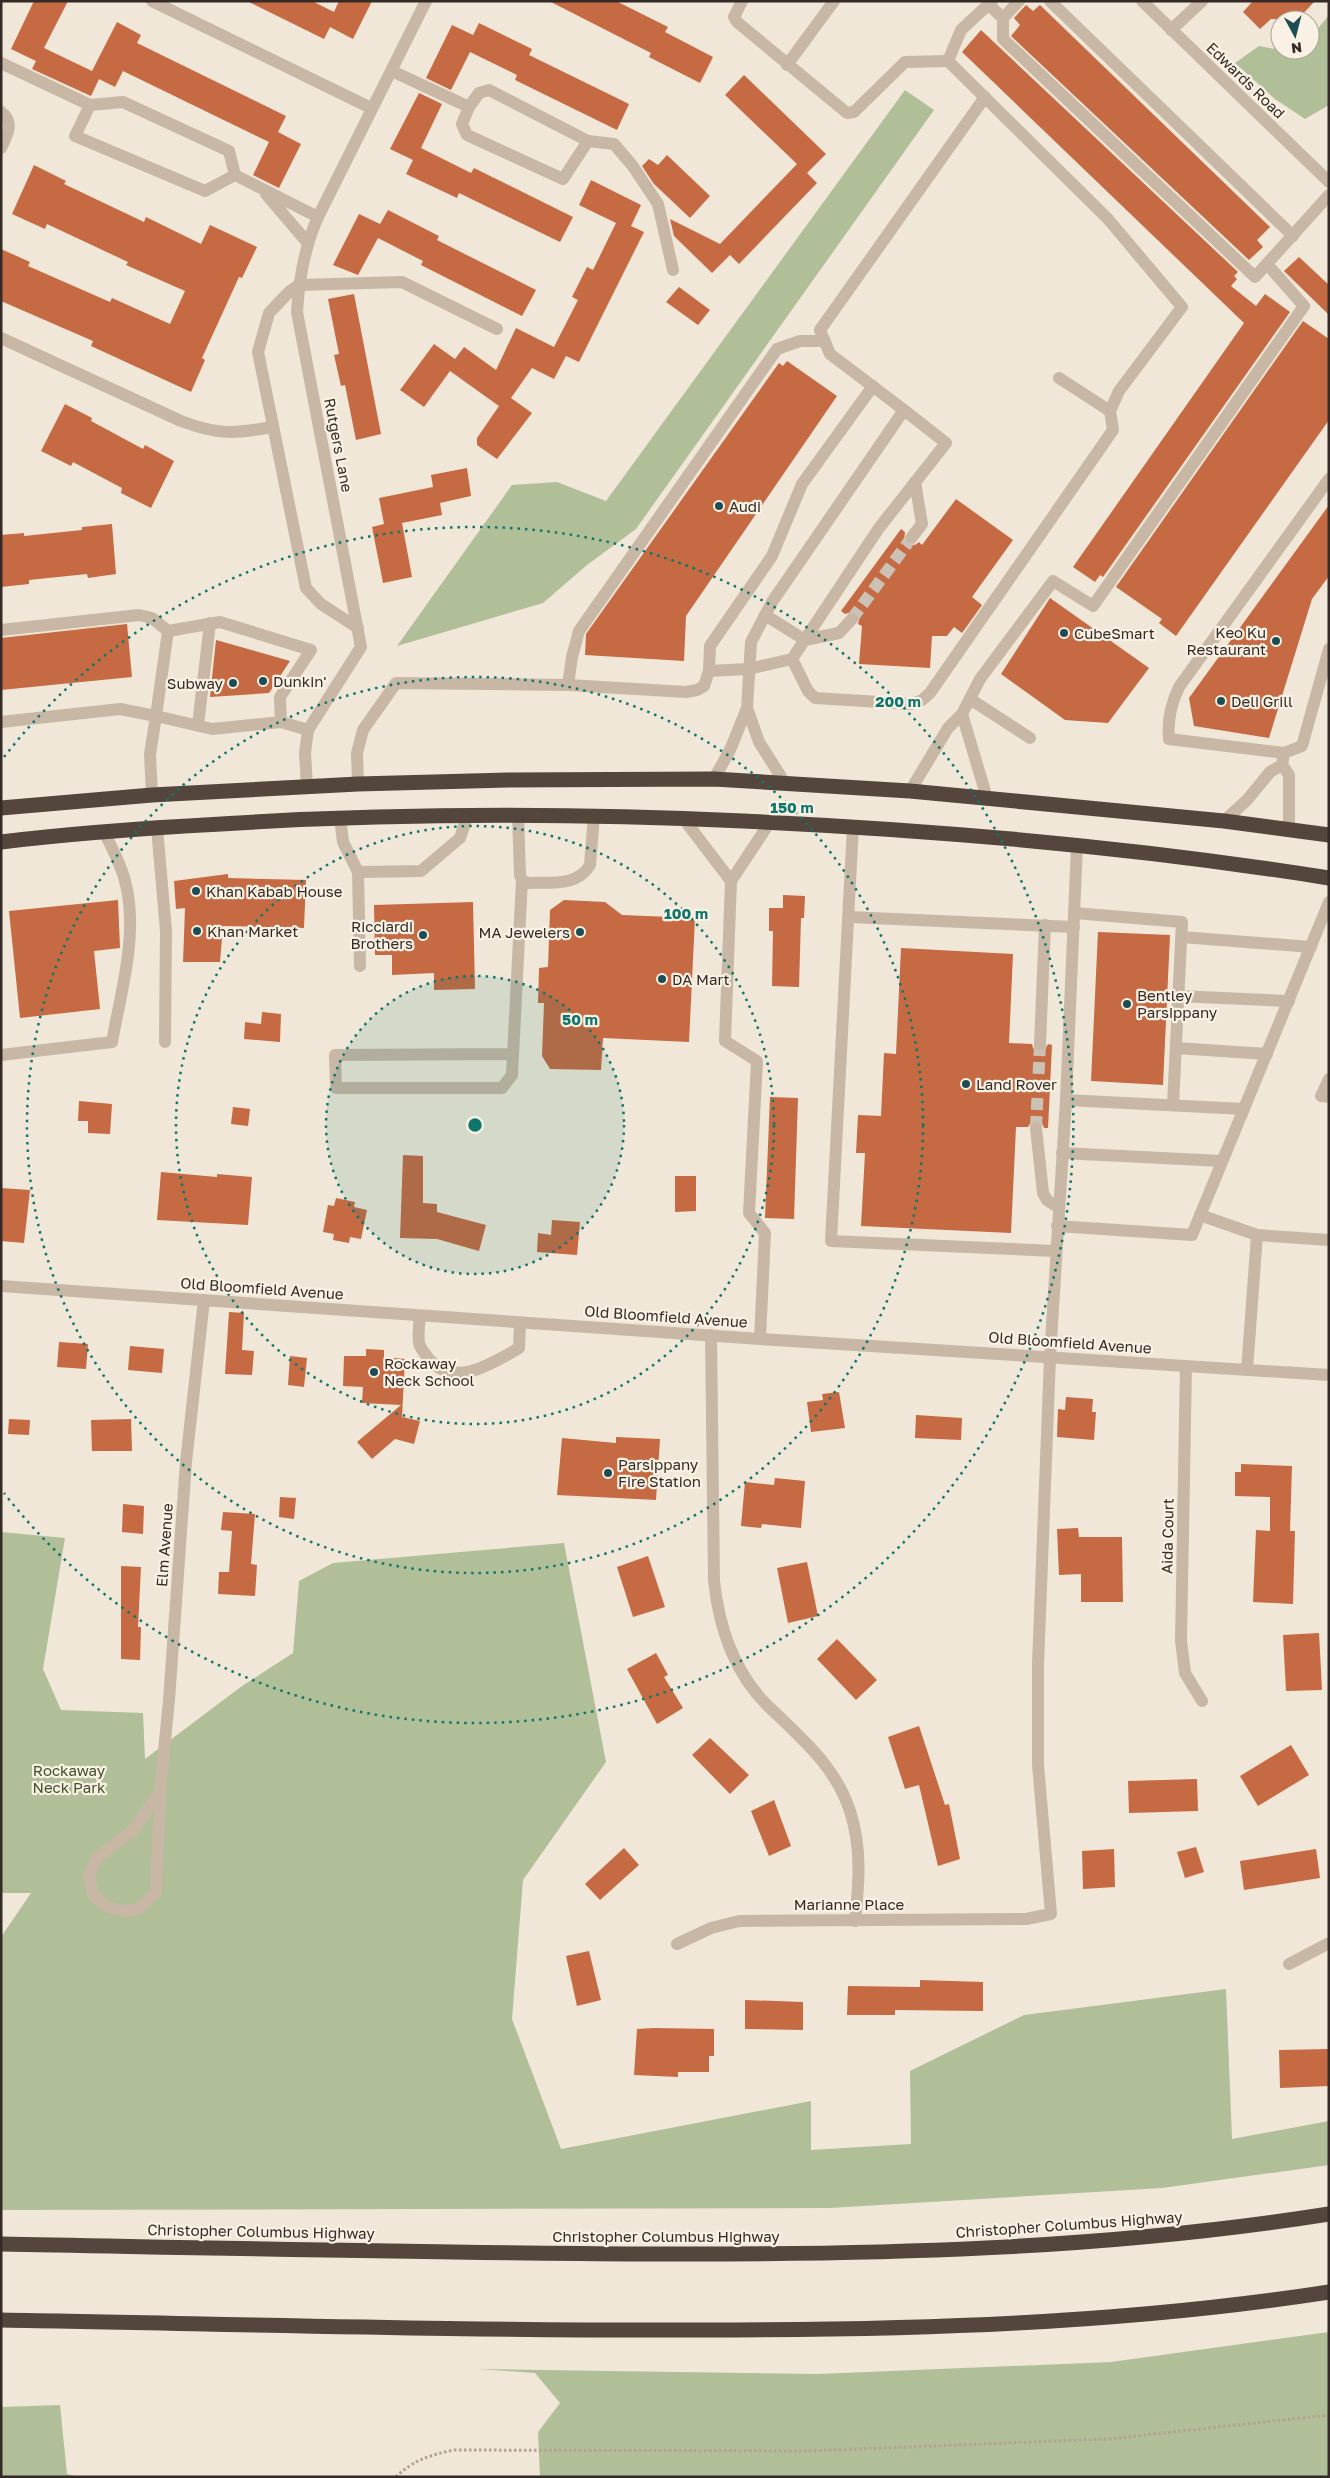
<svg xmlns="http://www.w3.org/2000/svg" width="1330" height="2478" font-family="'Golos Text',sans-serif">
<rect width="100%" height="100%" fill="#f1e7d8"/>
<g fill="#b0bf98">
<polygon points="1329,15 1329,105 1305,119 1275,99 1235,63 1259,46 1280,50 1310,50 1310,38"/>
<polygon points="905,90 934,110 636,529 587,565 543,603 397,646 512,485 557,482 606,501"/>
<polygon points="1,1532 65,1538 43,1669 61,1710 143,1713 145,1759 242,1686 293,1653 299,1581 333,1563 564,1543 606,1762 523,1880 512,2019 561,2149 811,2101 811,2150 911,2144 910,2071 1024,2015 1226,1989 1232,2139 1329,2121 1329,2165 1162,2188 830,2208 1,2210 1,1937 31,1893 1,1893"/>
<polygon points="1329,2332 1329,2477 540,2477 538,2432 560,2403 535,2373 478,2369 818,2374 1111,2362"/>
<polygon points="60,2405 67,2474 79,2477 1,2477 1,2407"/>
</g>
<g fill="#c56a42">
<polygon points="34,1 68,1 44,48 92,71 117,22 141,35 137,43 286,116 278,132 301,144 279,188 253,175 269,142 123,71 115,87 99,79 91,96 32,69 36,61 11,49"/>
<polygon points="247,1 312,1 334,12 339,1 372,1 353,39 330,27 324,39"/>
<polygon points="549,1 616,1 668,27 665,32 713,57 700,83 649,57 651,53"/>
<polygon points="1253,1 1315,1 1297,20 1271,19 1260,29 1243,12"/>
<polygon points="1026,5 1033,11 1040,5 1270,227 1257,240 1263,247 1249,260 1011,36 1020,25 1014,18"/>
<polygon points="479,23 532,49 529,55 629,104 617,130 515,80 517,75 470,52 451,90 426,78 452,25 473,35"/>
<polygon points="981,30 1238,272 1234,276 1237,279 1231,286 1256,306 1265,294 1290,312 1103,577 1100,575 1095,582 1073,567 1244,323 962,52"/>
<polygon points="744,75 826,154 807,173 817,183 739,264 730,255 712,273 674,236 670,219 720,244 797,164 725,95"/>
<polygon points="419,93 442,104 421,148 471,173 474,168 573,217 560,242 459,193 457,198 406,174 413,160 390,149"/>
<polygon points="667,155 710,196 690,218 654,184 642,166 649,159 658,165"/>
<polygon points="34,165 66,181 64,184 144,222 146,217 201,244 210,225 257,247 242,278 239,277 202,358 205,360 191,392 91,346 93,341 1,301 1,249 30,262 28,266 110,302 112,298 170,324 185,291 126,265 128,262 47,224 45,229 12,214"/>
<polygon points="591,180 641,205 631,226 644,232 579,362 566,356 554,379 532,368 511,398 532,413 497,459 477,445 477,438 499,406 450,371 424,407 400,390 434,344 455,359 464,347 496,370 516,328 554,347 578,300 572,297 587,267 593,270 616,223 579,205"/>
<polygon points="388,210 439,236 437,240 536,290 522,316 421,265 423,261 378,238 358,275 333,265 359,214 380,224"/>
<polygon points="1299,257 1329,285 1329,315 1284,271"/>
<polygon points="679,287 710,310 698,325 666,302"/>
<polygon points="354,294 381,434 356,440 345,385 341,386 334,355 339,354 328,299"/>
<polygon points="1303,321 1329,339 1329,420 1176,636 1159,623 1162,619 1116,587"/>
<polygon points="787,361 837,396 686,616 684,661 585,655 586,634 779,363 783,366"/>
<polygon points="65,404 92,418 91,421 143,449 145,445 174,461 151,508 121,493 122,488 73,462 71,466 41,451"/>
<polygon points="467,468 471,496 440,503 442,515 402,523 412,577 383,583 372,527 384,524 379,498 433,487 431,475"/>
<polygon points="956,499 1013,540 972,597 982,605 962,633 954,627 947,636 932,636 930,668 859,664 862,626 858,624 860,616 854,611 845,614 841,611 901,529 905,532 904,540 907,544 915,545 919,542 922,545"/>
<polygon points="1329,505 1329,576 1312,599 1269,738 1194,726 1189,698"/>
<polygon points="112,524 116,574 88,578 87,574 29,580 29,584 1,587 1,535 24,533 24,536 82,530 82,527"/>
<polygon points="1050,598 1149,668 1108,723 1065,720 1001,674"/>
<polygon points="127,624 132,677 1,690 1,638"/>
<polygon points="216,640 290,661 269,693 210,697"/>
<polygon points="228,874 228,878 306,880 304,928 223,926 220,962 183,962 185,908 176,909 174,881"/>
<polygon points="783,895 805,896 804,918 801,918 799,987 772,986 773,931 769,931 769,908 783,908"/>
<polygon points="118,900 120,948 94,951 100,1009 20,1018 9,911"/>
<polygon points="564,900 605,902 622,915 695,918 689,1042 603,1038 601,1070 550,1069 542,1056 544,1003 538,1003 539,968 548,967 550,910"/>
<polygon points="473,902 475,989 434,990 434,973 392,975 392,955 375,955 374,905"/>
<polygon points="1098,932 1170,935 1163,1085 1091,1081"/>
<polygon points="901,948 1013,954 1009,1043 1032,1044 1033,1048 1039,1052 1044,1051 1048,1044 1052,1045 1048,1128 1044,1128 1042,1123 1036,1120 1031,1122 1028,1127 1016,1127 1011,1233 861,1226 865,1153 856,1153 858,1115 881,1116 884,1053 896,1054"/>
<polygon points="262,1012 281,1014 280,1042 244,1039 245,1022 261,1024"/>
<polygon points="770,1097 798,1098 794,1219 765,1218"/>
<polygon points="79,1101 112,1104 110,1134 88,1133 88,1121 78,1121"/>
<polygon points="233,1107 250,1109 248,1126 231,1124"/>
<polygon points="403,1155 423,1156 423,1203 437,1204 437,1212 486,1225 479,1251 437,1239 400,1238"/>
<polygon points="161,1172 217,1177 217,1174 252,1177 248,1225 157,1220"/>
<polygon points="675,1176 696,1176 696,1211 675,1212"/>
<polygon points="1,1188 30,1190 24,1243 1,1241"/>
<polygon points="336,1198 355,1202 354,1207 367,1210 361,1239 350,1237 349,1243 333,1240 334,1234 323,1232 328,1205 334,1206"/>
<polygon points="552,1220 580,1222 577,1255 537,1252 538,1233 551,1235"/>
<polygon points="229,1312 244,1313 242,1350 254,1351 252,1375 225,1374"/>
<polygon points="59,1342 88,1344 86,1369 57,1367"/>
<polygon points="130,1346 164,1349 162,1373 128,1370"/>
<polygon points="366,1349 384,1350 384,1357 405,1359 402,1417 420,1421 414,1444 395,1439 372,1459 357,1442 401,1405 362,1403 363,1387 343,1386 344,1356 366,1356"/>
<polygon points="290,1356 307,1358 304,1387 288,1385"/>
<polygon points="839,1392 845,1428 811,1432 807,1402 823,1400 822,1394"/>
<polygon points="1066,1397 1093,1399 1092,1412 1096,1412 1094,1440 1057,1437 1058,1409 1065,1410"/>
<polygon points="916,1415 962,1418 961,1440 915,1438"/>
<polygon points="9,1419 30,1420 29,1435 8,1434"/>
<polygon points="131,1419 132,1451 92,1451 91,1420"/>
<polygon points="616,1437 660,1439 656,1500 557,1495 562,1438 616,1443"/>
<polygon points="1241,1464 1292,1466 1290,1531 1295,1531 1293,1604 1253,1602 1256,1530 1270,1531 1270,1497 1235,1496 1235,1472 1241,1472"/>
<polygon points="775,1478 805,1481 801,1528 762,1524 761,1528 741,1526 745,1482 774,1485"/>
<polygon points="280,1497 296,1498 294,1519 279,1517"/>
<polygon points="123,1504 144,1506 143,1534 122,1532"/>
<polygon points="223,1512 255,1514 251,1564 257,1565 255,1596 218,1594 219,1572 229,1572 232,1531 221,1530"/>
<polygon points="1078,1528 1079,1537 1122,1537 1123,1602 1081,1602 1081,1574 1059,1575 1057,1529"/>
<polygon points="648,1556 665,1607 633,1617 617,1567"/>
<polygon points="807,1562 818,1616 788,1623 777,1568"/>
<polygon points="121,1566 141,1567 138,1627 141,1627 140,1660 121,1659"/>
<polygon points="1319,1633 1322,1690 1286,1691 1283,1635"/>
<polygon points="837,1639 877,1680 856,1700 817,1659"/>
<polygon points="656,1653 668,1675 664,1677 683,1708 657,1724 627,1669"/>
<polygon points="919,1726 945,1805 949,1804 960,1859 938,1866 919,1785 905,1789 888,1737"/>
<polygon points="710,1738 749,1775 730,1794 692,1755"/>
<polygon points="1291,1745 1309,1775 1258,1806 1240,1776"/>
<polygon points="1197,1779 1198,1811 1129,1813 1128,1781"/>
<polygon points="774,1800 791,1846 769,1856 751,1811"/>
<polygon points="1196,1847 1204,1872 1185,1878 1177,1852"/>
<polygon points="624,1848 639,1865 600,1900 585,1884"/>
<polygon points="1114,1849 1115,1887 1083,1889 1082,1851"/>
<polygon points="1316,1849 1320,1878 1244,1890 1240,1861"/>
<polygon points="589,1951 601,2000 577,2006 566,1956"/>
<polygon points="920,1980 983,1982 983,2011 895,2010 895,2015 847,2015 848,1986 920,1987"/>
<polygon points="745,2000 803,2002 803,2030 745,2029"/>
<polygon points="654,2028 714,2029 714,2056 709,2056 709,2072 678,2072 678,2077 634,2075 637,2029"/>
<polygon points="1329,2049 1329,2086 1280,2088 1279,2050"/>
</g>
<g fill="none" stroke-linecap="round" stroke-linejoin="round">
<g stroke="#cbc1b4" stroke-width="12" stroke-dasharray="12 6" stroke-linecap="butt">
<polyline points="852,619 912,537"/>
<polyline points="1036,1128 1040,1044"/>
</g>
<path stroke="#b4a18f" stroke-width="3" stroke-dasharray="2.5 2.5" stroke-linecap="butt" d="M396 2477C413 2460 430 2455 454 2450L808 2451 1108 2439 1329 2415"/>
<g stroke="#c8b7a4" stroke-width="12">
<polyline points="152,1 371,108"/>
<polyline points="742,1 734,17 737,22 847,113 854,112 905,62 948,61"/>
<polyline points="1050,1 1293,236"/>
<polyline points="1142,1 1329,182"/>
<polyline points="988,4 1003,18 1003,39 1255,277 1329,195"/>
<polyline points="1003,18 1019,1"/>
<polyline points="1171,30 1202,1"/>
<polyline points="1,63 90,105 75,136 205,191 235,175 318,217"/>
<polyline points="787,65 834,1"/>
<polyline points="392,71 469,107 462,124 467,135 563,179 588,141 489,90 479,93 469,107"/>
<polyline points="90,105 123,102 229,151 235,175"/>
<path d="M1 112C15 122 7 136 1 148"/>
<polyline points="588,141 614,144 632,165 658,204 673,270"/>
<polyline points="266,194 307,242"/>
<path d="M1 338 181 421C218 435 234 434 272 427"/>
<polyline points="1059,378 1110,411"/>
<polyline points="912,537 922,524 915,482"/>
<polyline points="765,615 805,640 839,633 852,619"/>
<polyline points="358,628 321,604 306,588 258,352 269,313 289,292 299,285 402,282 497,329"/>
<polyline points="1,630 139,615 152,618 168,631"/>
<polyline points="792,659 808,691 815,698 912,704 922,700 930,693 1113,430 1110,411 1119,391 1182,307 1108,219 948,61 961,30 992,1"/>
<polyline points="709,671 710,646 772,556 802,484 873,386"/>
<polyline points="568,685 572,657 579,631 777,349 800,341 825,341"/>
<polyline points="970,699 1030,738"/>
<polyline points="747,708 759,742 785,783"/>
<polyline points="962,714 980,679 1053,581 1093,606 1304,306 1267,264"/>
<polyline points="1,722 120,709 156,716 150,754 152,795"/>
<polyline points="281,722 280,697 311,650 220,622 168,631 156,716 212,729 281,722 308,730"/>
<polyline points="198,725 210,623"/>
<path d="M1284 753 1169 739C1167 720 1171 704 1179 687L1329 479"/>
<polyline points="714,779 730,750 747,708 751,642 772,602 904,410 830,354 820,330 985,97"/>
<polyline points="358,784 357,753 363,730 396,683 568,685 686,692 697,690 704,686 709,671 748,669 792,659 879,528 946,443 904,410"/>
<path d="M307 786 305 753 308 730 361 647 297 312C299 279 304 248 318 217L426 1"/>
<polyline points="910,791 948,728 962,714 987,798"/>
<path d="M518 815 520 875 522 880 528 883C551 882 577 887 590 865L594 815"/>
<polyline points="340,817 343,842 358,872 421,871 460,838 468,814"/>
<polyline points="683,818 731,881"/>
<polyline points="1224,821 1247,800 1270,772 1282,765"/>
<polyline points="853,826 831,1241 1056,1251"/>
<polyline points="157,828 166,931 165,1042"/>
<polyline points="1289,829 1289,775 1282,765 1284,753 1302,746 1329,649"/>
<polyline points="358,872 360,966"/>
<polyline points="1075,913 1182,922 1173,1105"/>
<polyline points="849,917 1074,927"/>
<polyline points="1182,937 1311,947"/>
<polyline points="1178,996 1289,1001"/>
<polyline points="1040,1044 1045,925"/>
<polyline points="1176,1048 1267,1054"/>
<polyline points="513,1054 335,1055 336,1088 502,1088 512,1075 522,880"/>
<path d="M1 1055 112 1042C121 991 139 933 125 881 121 864 111 847 104 831"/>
<polyline points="1329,1079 1321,1096 1329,1097"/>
<polyline points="1066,1100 1244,1109"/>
<polyline points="1036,1128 1043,1193 1047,1200 1059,1208"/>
<polyline points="1062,1153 1222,1161"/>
<polyline points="1200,1215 1257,1235 1329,1240"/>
<polyline points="1057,1226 1192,1235 1329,902"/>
<polyline points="1,1286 760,1339 1329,1375"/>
<path d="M420 1316C419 1324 418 1334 419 1343 420 1348 425 1354 429 1359 454 1389 493 1363 519 1348L520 1323"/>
<path d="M711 1335 714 1581C719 1627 734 1672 767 1705 800 1737 835 1765 850 1811 862 1848 859 1883 855 1921"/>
<polyline points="760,1339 765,1233 749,1213 757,1061 725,1041 731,881 770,822"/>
<polyline points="1186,1366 1181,1641 1185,1673 1202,1701"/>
<polyline points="1247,1370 1257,1235"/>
<polyline points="160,1792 133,1830 97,1858 89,1875 93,1895 107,1907 125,1911 139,1909 156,1892 160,1792 169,1700 186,1462 204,1300"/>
<polyline points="677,1944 711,1928 739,1921 1026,1919 1051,1914 1038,1765 1038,1665 1050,1357 1066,1100 1077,845"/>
<polyline points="1289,1964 1329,1943"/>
</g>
<g stroke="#55463d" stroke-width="15">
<polyline points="1,808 152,795 358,784 508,780 714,779 910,791 1224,821 1329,835"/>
<path d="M1 842C74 833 148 828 221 824 395 813 569 813 743 821 939 830 1135 847 1329 878"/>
<path d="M1 2244C215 2248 429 2253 643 2254 872 2255 1101 2250 1329 2214"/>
<path d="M1 2320C235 2324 469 2331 703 2330 913 2330 1121 2324 1329 2292"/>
</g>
</g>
<circle cx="475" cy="1125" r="149" fill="#0f766e" fill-opacity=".12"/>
<g fill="none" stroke="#0f766e" stroke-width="2.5" stroke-dasharray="2.5 5">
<circle cx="475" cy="1125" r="149"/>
<circle cx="475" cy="1125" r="299"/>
<circle cx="475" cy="1125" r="448"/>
<path d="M4 757A598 598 0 1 1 4 1493"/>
</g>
<g fill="#1c4d55" stroke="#f9f1e4" stroke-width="2">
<circle cx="719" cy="506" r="5"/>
<circle cx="1064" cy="633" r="5"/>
<circle cx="1276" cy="641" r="5"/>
<circle cx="263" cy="681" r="5"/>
<circle cx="233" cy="683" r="5"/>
<circle cx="1221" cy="701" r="5"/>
<circle cx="196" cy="891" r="5"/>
<circle cx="197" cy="931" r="5"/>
<circle cx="580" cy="932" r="5"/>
<circle cx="423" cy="935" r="5"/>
<circle cx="662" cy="979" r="5"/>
<circle cx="1127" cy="1004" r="5"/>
<circle cx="966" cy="1084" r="5"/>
<circle cx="374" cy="1372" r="5"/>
<circle cx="608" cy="1473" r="5"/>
</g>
<g text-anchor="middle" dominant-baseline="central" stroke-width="4.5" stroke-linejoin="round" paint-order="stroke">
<g font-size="15" fill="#342b26" stroke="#f9f1e4">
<text transform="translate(1246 80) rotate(44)">Edwards Road</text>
<text transform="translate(339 445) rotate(79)">Rutgers Lane</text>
<text transform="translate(262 1288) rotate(4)">Old Bloomfield Avenue</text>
<text transform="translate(666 1316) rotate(4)">Old Bloomfield Avenue</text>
<text transform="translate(1070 1342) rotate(4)">Old Bloomfield Avenue</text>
<text transform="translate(1167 1536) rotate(-89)">Aida Court</text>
<text transform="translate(164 1545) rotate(-86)">Elm Avenue</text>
<text x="849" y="1904">Marianne Place</text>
<text transform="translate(1069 2224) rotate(-4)">Christopher Columbus Highway</text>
<text transform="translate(261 2231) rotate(1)">Christopher Columbus Highway</text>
<text x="666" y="2236">Christopher Columbus Highway</text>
</g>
<g font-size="15" fill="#342b26" stroke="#f9f1e4" text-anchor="start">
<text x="729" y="506">Audi</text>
<text x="1266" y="632" text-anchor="end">Keo Ku<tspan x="1266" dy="17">Restaurant</tspan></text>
<text x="1074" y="633">CubeSmart</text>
<text x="273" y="681">Dunkin'</text>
<text x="223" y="683" text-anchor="end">Subway</text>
<text x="1231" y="701">Deli Grill</text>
<text x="206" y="891">Khan Kabab House</text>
<text x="413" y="926" text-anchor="end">Ricciardi<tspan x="413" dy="17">Brothers</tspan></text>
<text x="207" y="931">Khan Market</text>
<text x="570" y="932" text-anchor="end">MA Jewelers</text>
<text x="672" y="979">DA Mart</text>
<text x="1137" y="995">Bentley<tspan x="1137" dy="17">Parsippany</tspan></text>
<text x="976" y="1084">Land Rover</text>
<text x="384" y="1363">Rockaway<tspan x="384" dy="17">Neck School</tspan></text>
<text x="618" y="1464">Parsippany<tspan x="618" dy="17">Fire Station</tspan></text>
</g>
<g font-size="15" fill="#41522a" stroke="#f9f1e4">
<text x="69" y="1770">Rockaway<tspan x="69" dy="17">Neck Park</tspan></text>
</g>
</g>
<circle cx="475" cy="1125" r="8" fill="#0f766e" stroke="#f9f1e4" stroke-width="2.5"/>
<g font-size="15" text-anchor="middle" font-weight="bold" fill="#0f766e" stroke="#f9f1e4" stroke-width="4.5" stroke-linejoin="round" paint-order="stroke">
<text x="898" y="707">200 m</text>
<text x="792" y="813">150 m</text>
<text x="686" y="919">100 m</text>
<text x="580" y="1025">50 m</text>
</g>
<rect width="1330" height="2478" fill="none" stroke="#342b26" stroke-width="5"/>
<g transform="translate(1295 35) rotate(173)"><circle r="24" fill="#f9f1e4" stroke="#aaa298"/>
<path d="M0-4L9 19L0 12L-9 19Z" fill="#1c4d55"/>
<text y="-8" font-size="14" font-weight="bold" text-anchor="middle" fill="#342b26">N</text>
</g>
</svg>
